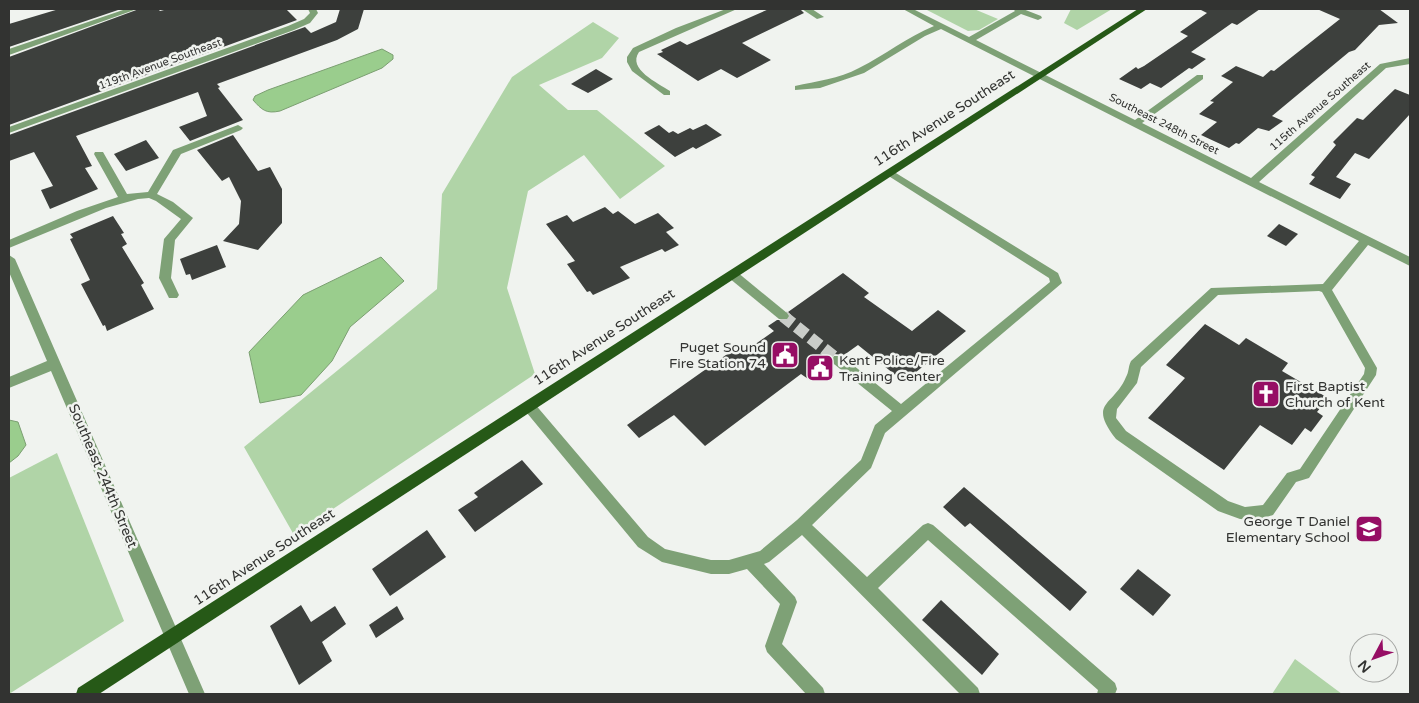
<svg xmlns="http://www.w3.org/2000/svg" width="1419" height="703" font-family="'Varela Round',sans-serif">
<rect width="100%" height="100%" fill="#f0f3ef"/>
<g fill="#b0d4a7">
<polygon points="925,9 974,9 998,19 979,30 968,31"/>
<polygon points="1071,9 1112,9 1077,30 1064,23"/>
<polygon points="593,22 619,38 602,58 539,85 568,110 597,110 665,166 620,199 584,155 528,191 507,288 535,374 294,535 244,447 437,289 442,194 512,77"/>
<polygon points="57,453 124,621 9,694 9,478"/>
<polygon points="1295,659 1342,694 1272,694"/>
</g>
<g fill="#9acd8d" stroke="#7b9f71">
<path d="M382 49 393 55V59L382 68 280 111C266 114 262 110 253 100L255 96 268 90Z"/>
<polygon points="381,257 404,281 350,327 332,361 301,395 260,403 249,352 303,295"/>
<polygon points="9,420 18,422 26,445 18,456 9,463"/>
</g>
<g fill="#3d403d">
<polygon points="59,9 121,9 9,47 9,24"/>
<polygon points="139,9 158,9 160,11 168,9 286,9 297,20 9,125 9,57"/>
<polygon points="340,9 364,9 358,29 337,40 217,84 220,87 218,88 243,120 190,141 179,127 207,116 198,92 76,136 92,166 85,168 98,189 50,209 41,190 53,186 34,152 9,161 9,135 305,27 311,33 336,22"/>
<polygon points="769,9 800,9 804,13 742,43 771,60 737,78 721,69 698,81 657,54 663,52 661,50 680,41 687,45"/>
<polygon points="1199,9 1260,9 1237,25 1232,23 1191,52 1206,59 1192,69 1189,68 1161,88 1150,83 1141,89 1119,79 1136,67 1138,69 1144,66 1188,36 1180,32 1207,13"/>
<polygon points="1317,9 1379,9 1398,23 1379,25 1355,50 1349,52 1272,116 1283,121 1269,131 1258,128 1239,144 1236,143 1229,148 1201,135 1217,122 1199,114 1214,102 1210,101 1233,82 1221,76 1236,66 1263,77 1271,70 1274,71 1340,19"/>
<polygon points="596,69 613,79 588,93 571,84"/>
<polygon points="1395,89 1410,95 1410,114 1369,159 1355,153 1336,177 1351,184 1340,199 1309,184 1315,177 1311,175 1336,145 1333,142 1357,118 1363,120"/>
<polygon points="706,124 722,135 696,149 693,147 675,157 644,133 659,125 669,133 673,131 678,134 690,128 693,130"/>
<polygon points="233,135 258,171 270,167 282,189 282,223 258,250 223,241 239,224 241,201 229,177 222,181 197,150"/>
<polygon points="146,140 159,158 126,171 114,154"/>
<polygon points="605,207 613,214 618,211 635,224 658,213 674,228 666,232 679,245 665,252 662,249 620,267 630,278 593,295 590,291 587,292 567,264 575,261 546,224 567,215 573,222"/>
<polygon points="113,216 124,233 121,234 127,244 122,247 144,283 141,285 154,309 107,331 105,325 103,326 81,284 90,280 70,239 73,238 70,234"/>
<polygon points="1279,224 1298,234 1286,246 1267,236"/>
<polygon points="217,245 226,267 192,280 190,274 186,275 180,259"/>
<polygon points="843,273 869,293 864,297 912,331 938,310 966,331 904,382 858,345 844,355 834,354 830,359 832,365 811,381 801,374 705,446 674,415 639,438 627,425 740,345 747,350 774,331 768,326 777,320 789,320 791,315 788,312"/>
<polygon points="1205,324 1239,345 1246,338 1288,363 1282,371 1328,398 1317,412 1323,416 1311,432 1305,428 1292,445 1260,425 1224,470 1148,418 1185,378 1166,365"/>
<polygon points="522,460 543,484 475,532 458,510 478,497 474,493"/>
<polygon points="964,487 1087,592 1070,611 970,523 965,527 943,507"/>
<polygon points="427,530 446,557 390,596 372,569"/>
<polygon points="1138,569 1171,595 1153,616 1120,589"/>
<polygon points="941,600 999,654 982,675 922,620"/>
<polygon points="301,605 311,622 335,606 346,624 322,642 332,661 299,685 270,626"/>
<polygon points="397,606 404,619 376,638 369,625"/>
</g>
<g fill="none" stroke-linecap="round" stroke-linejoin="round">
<polyline stroke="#cacdc9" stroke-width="12" stroke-dasharray="12 5.5" stroke-linecap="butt" points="783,316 838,360"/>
<g fill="#7ea176" fill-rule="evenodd">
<polygon points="126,9 137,9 9,55 9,49"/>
<polygon points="308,9 316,9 318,13 310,23 294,30 9,133 9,127 288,26 304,19 310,13"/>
<path d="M726 9H737L639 52C627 69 658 83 670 91V95H664L632 71 627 62V57L633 48 676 28Z"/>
<polygon points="802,9 812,9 824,17 817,19"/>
<path d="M903 9H913L969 37 1015 11 1013 9H1023L1041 16 1042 18 1038 20 1021 14 976 40 1135 120 1197 75H1203V79L1142 123 1251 178 1380 64 1410 58V64L1386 68 1259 182 1410 257V266L1368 245 1332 290 1377 368 1376 375 1309 478 1296 482 1273 515 1257 520 1240 519 1218 511 1116 439C1087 402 1114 406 1126 377 1129 372 1128 367 1131 361L1211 288 1323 284 1359 241 941 29 925 36 864 73 820 88 795 90V86C816 81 839 79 859 68 885 55 907 37 934 26ZM1319 291 1322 292 1365 368 1364 374 1300 469 1287 473 1263 505 1245 507 1228 501 1126 431 1116 418 1117 409 1137 383 1141 367 1218 295Z"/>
<polygon points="238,125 243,128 241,130 181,154 157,194 173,202 193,218 175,240 171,278 179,295 177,298 169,298 159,278 164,239 181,219 156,201 149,198 138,199 106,208 9,248 9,240 77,211 118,197 94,154 95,152 103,152 127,194 148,192 173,150"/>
<polygon points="891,170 1058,273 1062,283 885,433 871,468 812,525 867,577 923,525 928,523 933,525 1115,683 1117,689 1115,694 1097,694 1098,690 928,540 878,588 978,688 980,694 960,694 802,535 769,562 764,564 795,597 797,602 782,644 823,688 825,694 806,694 767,652 765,646 780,604 747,569 729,574 711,574 662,562 638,547 522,407 524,403 529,402 534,403 648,537 665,549 711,560 729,560 760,551 797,520 861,460 875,425 892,411 834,364 832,360 834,356 842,356 901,404 1050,282 1049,278 887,175 886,173"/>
<polygon points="9,255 15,259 205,694 189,694 51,371 9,388 9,377 47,361 9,272"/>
<polygon points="733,271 737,272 787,313 789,316 787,319 779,319 729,278 727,275"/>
</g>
<polygon fill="#265917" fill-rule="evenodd" points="1138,9 1147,9 99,694 76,694 78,688"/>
</g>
<defs>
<symbol id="civic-square" viewBox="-11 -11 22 22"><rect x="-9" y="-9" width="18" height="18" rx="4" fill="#960e64" stroke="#f0f3ef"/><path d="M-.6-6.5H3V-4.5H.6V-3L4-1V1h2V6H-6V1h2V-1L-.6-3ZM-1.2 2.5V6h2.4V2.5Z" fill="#fff"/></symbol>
<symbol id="church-square" viewBox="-11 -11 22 22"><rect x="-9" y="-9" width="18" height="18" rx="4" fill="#960e64" stroke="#f0f3ef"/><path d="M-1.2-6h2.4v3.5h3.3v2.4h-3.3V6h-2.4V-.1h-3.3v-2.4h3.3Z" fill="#fff"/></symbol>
<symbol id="school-square" viewBox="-11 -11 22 22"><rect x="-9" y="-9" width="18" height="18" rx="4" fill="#960e64" stroke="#f0f3ef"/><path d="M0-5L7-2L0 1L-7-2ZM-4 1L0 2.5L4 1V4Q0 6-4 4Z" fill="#fff"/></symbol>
</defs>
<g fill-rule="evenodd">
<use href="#civic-square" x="769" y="339" width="32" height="32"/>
<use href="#civic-square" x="804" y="352" width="32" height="32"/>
<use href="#church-square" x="1250" y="378" width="32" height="32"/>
<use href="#school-square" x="1353" y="513" width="32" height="32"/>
</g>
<g text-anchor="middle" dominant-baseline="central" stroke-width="5" stroke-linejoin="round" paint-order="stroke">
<g font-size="11" fill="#323331" stroke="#f0f3ef">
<text transform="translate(160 64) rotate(-20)">119th Avenue Southeast</text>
<text transform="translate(1320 106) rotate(-41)">115th Avenue Southeast</text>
<text transform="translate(1164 124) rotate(27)">Southeast 248th Street</text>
</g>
<g font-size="14" fill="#323331" stroke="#f0f3ef">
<text transform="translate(944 118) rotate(-33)">116th Avenue Southeast</text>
<text transform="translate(604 337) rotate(-33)">116th Avenue Southeast</text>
<text transform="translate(103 476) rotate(67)">Southeast 244th Street</text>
<text transform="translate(264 557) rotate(-33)">116th Avenue Southeast</text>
</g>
<g font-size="14" fill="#323331" stroke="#f0f3ef" text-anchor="end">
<text x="766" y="347">Puget Sound<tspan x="766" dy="16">Fire Station 74</tspan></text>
<text x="839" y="360" text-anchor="start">Kent Police/Fire<tspan x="839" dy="16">Training Center</tspan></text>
<text x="1285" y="386" text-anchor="start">First Baptist<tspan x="1285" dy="16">Church of Kent</tspan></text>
<text x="1350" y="521">George T Daniel<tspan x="1350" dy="16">Elementary School</tspan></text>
</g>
</g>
<rect width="1419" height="703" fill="none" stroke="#323331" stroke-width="20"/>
<g transform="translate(1374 658) rotate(229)"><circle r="24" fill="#f0f3ef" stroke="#a4a6a3"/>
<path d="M0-4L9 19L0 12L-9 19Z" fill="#960e64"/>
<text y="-8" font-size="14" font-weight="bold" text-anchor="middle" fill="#323331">N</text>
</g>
</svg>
